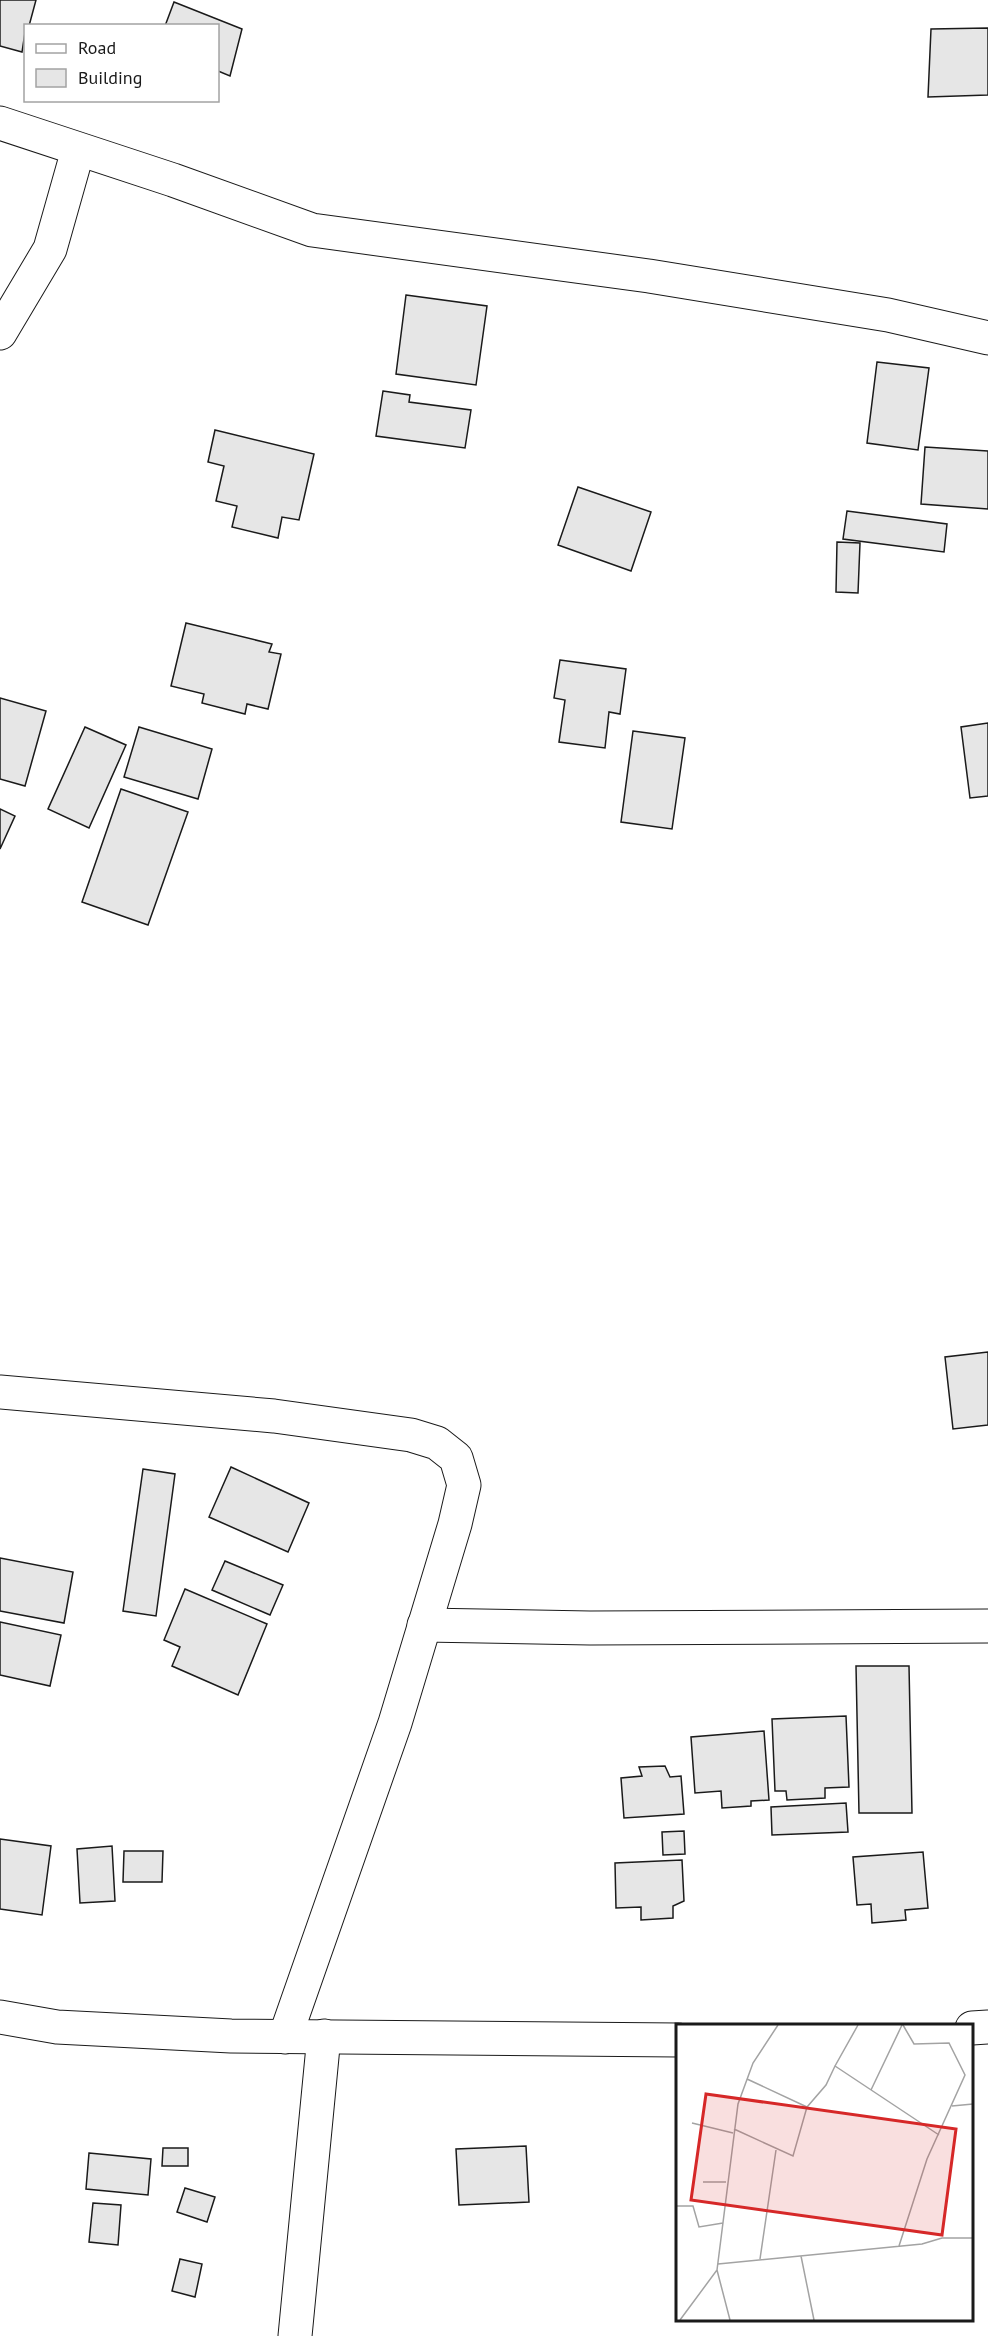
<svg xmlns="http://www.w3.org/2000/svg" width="988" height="2336" font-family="'PT Sans',sans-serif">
<rect width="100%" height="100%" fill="#fff"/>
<g fill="#e6e6e6" stroke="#1a1a1a" stroke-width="1.5">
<polygon points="0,0 36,0 29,26 26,26 22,52 0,46"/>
<polygon points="174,2 242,29 230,76 218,71 218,26 165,26"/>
<polygon points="988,28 988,95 928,97 931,29"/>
<polygon points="406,295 487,306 476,385 396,374"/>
<polygon points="877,362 929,368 918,450 867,443"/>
<polygon points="383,391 410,395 409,402 471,410 465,448 376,436"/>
<polygon points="215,430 314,454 299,520 282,517 278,538 232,527 237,506 216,501 224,466 208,462"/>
<polygon points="925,447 988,451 988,509 921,504"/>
<polygon points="578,487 651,512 631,571 558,545"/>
<polygon points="847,511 947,524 944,552 843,539"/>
<polygon points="837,542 860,543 858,593 836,592"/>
<polygon points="186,623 272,644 269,652 281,654 268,709 247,704 245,714 202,703 204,694 171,686"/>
<polygon points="560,660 626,669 620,714 609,712 605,748 559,742 565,700 554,698"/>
<polygon points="0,698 46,711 25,786 0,779"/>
<polygon points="988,723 988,796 970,798 961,727"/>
<polygon points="85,727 126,745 89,828 48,809"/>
<polygon points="139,727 212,749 198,799 124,777"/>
<polygon points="633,731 685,738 672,829 621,822"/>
<polygon points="121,789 188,812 148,925 82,902"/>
<polygon points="0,809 15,816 0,849"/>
<polygon points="988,1352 988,1425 953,1429 945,1357"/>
<polygon points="231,1467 309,1503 288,1552 209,1517"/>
<polygon points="143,1469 175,1474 156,1616 123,1611"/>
<polygon points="0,1558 73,1572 64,1623 0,1611"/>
<polygon points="225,1561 283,1585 270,1615 212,1590"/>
<polygon points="185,1589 267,1624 238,1695 172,1666 180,1647 164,1640"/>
<polygon points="0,1622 61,1635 50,1686 0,1675"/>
<polygon points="856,1666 909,1666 912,1813 859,1813"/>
<polygon points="846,1716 849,1787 825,1788 825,1798 787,1800 786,1791 775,1791 772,1719"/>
<polygon points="764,1731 769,1800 751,1801 751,1806 722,1808 721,1791 695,1793 691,1737"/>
<polygon points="665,1766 670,1777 681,1776 684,1814 624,1818 621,1778 642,1776 639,1767"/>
<polygon points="846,1803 848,1832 772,1835 771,1807"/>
<polygon points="684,1831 685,1854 663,1855 662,1832"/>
<polygon points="0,1839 51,1846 42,1915 0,1909"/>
<polygon points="112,1846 115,1901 80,1903 77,1849"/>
<polygon points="124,1851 163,1851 162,1882 123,1882"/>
<polygon points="923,1852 928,1908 905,1910 906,1920 872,1923 871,1904 857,1905 853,1857"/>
<polygon points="682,1860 684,1901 673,1906 673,1918 641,1920 641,1907 616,1908 615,1863"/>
<polygon points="526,2146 529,2202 459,2205 456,2149"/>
<polygon points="163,2148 188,2148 188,2166 162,2166"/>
<polygon points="89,2153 151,2159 148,2195 86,2189"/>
<polygon points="185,2188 215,2197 207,2222 177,2212"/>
<polygon points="93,2203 121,2205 118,2245 89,2242"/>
<polygon points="180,2259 202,2264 195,2297 172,2291"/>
</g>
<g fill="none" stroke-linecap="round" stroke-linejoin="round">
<defs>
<g id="minor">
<polyline points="0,123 173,180 312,230 649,276 888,315 988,338"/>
<polyline points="0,333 50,249 78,150"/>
<polyline points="0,1392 274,1416 411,1435 437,1443 456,1458 464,1485 455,1524 395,1723 285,2037"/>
<polyline points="424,1625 590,1628 988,1626"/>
<polyline points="0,2017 57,2027 231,2036 678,2040"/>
<polyline points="972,2028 988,2027"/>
<polyline points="295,2336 324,2036"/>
</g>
</defs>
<use href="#minor" stroke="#1a1a1a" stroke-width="35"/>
<use href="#minor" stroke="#fff" stroke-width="33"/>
</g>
<g transform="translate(676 2024)">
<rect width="297" height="297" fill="#fff"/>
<path fill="none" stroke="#a3a3a3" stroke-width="1.5" d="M159 42 182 1M71 55 131 83 150 61 159 42 263 111M195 66 226 1M276 82 297 80M16 99 57 109M58 105 117 132 131 83M27 158H50M0 182H17L23 203 47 199M223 222 251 135 289 51 273 19 238 20 227 1M125 232 138 296M84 235 100 126M42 240 246 220 266 214H297M41 246 54 296M4 296 41 246 62 80 77 39 102 1"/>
<path fill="#d62828" fill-opacity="0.15" stroke="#d62828" stroke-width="3" d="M30 70 280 105 266 211 15 176Z"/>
<rect width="297" height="297" fill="none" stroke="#1a1a1a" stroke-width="3"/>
</g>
<rect x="24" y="24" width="195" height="78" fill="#ffffff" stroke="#a3a3a3" stroke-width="1.5"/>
<rect x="36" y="44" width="30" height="9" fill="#ffffff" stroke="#a3a3a3" stroke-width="1.5"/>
<text x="78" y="54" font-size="18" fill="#1a1a1a">Road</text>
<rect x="36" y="69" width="30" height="18" fill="#e6e6e6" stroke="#a3a3a3" stroke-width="1.5"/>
<text x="78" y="84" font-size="18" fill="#1a1a1a">Building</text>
</svg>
